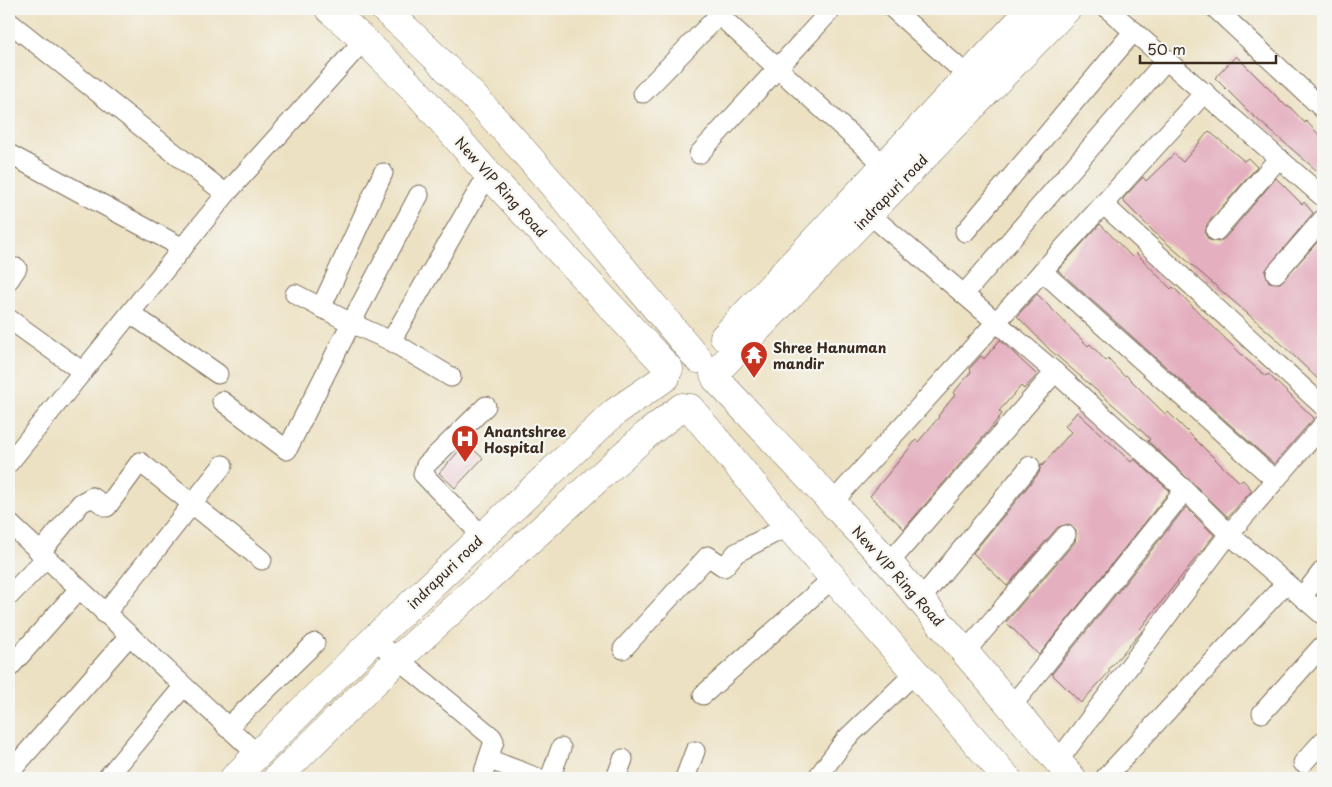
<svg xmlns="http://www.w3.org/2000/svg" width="1332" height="787" font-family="'Playpen Sans',sans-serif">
<rect width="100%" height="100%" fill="#f6f6f2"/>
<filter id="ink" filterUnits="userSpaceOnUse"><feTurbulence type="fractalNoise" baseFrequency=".02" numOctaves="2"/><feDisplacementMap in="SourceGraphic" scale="10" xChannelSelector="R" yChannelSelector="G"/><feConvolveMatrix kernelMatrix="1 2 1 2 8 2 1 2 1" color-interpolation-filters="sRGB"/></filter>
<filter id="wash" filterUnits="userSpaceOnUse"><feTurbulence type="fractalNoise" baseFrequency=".0096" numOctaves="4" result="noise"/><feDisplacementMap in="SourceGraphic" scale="20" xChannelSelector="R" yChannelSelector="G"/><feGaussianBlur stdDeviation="1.12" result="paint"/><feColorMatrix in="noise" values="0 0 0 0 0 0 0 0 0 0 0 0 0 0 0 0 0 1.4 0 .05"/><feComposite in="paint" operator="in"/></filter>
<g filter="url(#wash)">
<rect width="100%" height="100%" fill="#ece1c2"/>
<g id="blocks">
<g fill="#e4afbf">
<polygon points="1236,56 1287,107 1289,106 1305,123 1306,121 1323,139 1323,176 1249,112 1215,78"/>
<polygon points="1209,131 1244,161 1248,158 1257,167 1207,224 1205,234 1209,240 1219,242 1225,238 1276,178 1302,204 1304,202 1313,213 1265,271 1269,282 1280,283 1323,236 1323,384 1271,334 1154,232 1122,200 1143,177 1146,181 1174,154 1183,162"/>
<polygon points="1100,224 1132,257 1136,253 1171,289 1173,287 1247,360 1266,376 1268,374 1314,418 1274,464 1058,270"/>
<polygon points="1037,294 1088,346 1090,344 1106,361 1108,359 1124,376 1126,375 1165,414 1168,412 1223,467 1240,482 1243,480 1252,490 1228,517 1148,441 1150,439 1127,417 1050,350 1017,316"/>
<polygon points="1000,340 1037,375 1024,389 1021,386 999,411 1002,414 985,435 904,529 870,496 916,440 918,442 939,417 938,416 955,395 953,393 971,372 970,368 981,356 984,359"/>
<polygon points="1077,412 1131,462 1134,459 1170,491 1039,655 1006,622 1075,542 1076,531 1069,524 1058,527 1007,586 973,553 1039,473 1041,464 1042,466 1071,432 1065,426"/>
<polygon points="466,443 483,458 455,488 439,473"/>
<polygon points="1186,507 1214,535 1140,629 1142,631 1108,670 1110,671 1081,703 1052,674"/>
</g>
</g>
</g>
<g filter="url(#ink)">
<use href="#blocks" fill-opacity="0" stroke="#796a57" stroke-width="1"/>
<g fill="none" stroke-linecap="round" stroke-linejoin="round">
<defs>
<g id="street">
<polyline points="724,9 719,15 893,173"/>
<polyline points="893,9 968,76"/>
<polyline points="1108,9 1323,197"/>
<polyline points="1216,9 1323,109"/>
<polyline points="9,22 226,194"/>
<polyline points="643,93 719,15"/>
<polyline points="9,154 183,248"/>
<polyline points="699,154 832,9"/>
<polyline points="1103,204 1323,406"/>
<polyline points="861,207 1055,372 1185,490 1229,534 1323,615"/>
<polyline points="1216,231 1279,158"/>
<polyline points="965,232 1134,31"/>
<polyline points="1042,271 1275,480"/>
<polyline points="1276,273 1323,219"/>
<polyline points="9,280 17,268"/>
<polyline points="965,293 1167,59"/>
<polyline points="295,294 351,323 419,195"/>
<polyline points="321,308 383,173"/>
<polyline points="130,313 218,374"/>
<polyline points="9,319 83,372"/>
<polyline points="391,341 451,377"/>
<polyline points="222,401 287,450 351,323 391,341 488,174"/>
<polyline points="9,463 226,194 364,40"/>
<polyline points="832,503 1205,92"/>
<polyline points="9,523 258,755"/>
<polyline points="482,536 423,474 426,465 486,406"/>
<polyline points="40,553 81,503 92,497 107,507 140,462 262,560"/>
<polyline points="889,563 1055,372"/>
<polyline points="9,596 46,558"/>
<polyline points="1302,597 1323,570"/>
<polyline points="920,600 1030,466"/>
<polyline points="105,614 223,465"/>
<polyline points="374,639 492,737 494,741 482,778"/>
<polyline points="623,649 708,556 724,567 736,553 788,526"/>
<polyline points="965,652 1066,535"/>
<polyline points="9,668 79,589"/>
<polyline points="703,695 833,578"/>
<polyline points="1011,707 1185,490"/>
<polyline points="1262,713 1323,645"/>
<polyline points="227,728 315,643"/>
<polyline points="488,759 538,778"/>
<polyline points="1058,761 1229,534 1323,425"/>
<polyline points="1303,763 1323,741"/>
<polyline points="10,772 129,636"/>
<polyline points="107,778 183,687"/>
<polyline points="550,778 561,748"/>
<polyline points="616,778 623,759"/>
<polyline points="685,778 695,751"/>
<polyline points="817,778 846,739 915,673"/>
<polyline points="1105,778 1286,583"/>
</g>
<g id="primary">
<polyline points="329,9 364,40 417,92 488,174 669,369"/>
<path d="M384 9C499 111 599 241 698 359"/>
<polyline points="724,337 1031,9"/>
<polyline points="714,374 1067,9"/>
<polyline points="716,379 889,563 1072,778"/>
<polyline points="690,408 788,526 1007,778"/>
<polyline points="234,778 374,639 615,412 666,377"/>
<polyline points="277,778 397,660 646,435 682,407"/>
</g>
</defs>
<use href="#street" stroke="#796a57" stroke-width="21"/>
<use href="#primary" stroke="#796a57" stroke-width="29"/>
<use href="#street" stroke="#fff" stroke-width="19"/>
<use href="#primary" stroke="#fff" stroke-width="28"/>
</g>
</g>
<defs>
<symbol id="temple-pin" viewBox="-11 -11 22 30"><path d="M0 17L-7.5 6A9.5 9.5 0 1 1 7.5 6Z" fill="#c8321e" stroke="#f6f6f2"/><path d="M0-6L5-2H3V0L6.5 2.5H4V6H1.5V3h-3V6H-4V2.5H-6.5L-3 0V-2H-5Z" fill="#fff"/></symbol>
<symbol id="hospital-pin" viewBox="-11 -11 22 30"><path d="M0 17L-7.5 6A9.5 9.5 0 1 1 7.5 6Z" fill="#c8321e" stroke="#f6f6f2"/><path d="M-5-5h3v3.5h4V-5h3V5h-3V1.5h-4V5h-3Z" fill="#fff"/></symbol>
</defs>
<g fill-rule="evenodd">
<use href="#temple-pin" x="738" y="339" width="32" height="43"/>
<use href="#hospital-pin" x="449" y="423" width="32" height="43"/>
</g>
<g text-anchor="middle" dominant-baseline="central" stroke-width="4.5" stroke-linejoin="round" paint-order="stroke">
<g font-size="14" fill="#3b2a1e" stroke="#f6f6f2">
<text transform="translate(501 187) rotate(48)">New VIP Ring Road</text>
<text transform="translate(891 192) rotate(-46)">indrapuri road</text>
<text transform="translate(445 572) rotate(-44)">indrapuri road</text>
<text transform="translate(898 576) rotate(48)">New VIP Ring Road</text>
</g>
<g font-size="14" font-weight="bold" fill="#3b2a1e" stroke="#f6f6f2" text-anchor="start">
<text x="773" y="347">Shree Hanuman<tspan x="773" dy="16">mandir</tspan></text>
<text x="484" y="431">Anantshree<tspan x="484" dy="16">Hospital</tspan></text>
</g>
</g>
<rect width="1332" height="787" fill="none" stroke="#f6f6f2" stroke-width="30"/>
<path d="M1140 55v8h136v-8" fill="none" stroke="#3b2a1e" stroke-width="2.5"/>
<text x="1147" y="55" font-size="15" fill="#3b2a1e" stroke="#f6f6f2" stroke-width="4" paint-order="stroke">50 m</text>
</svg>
